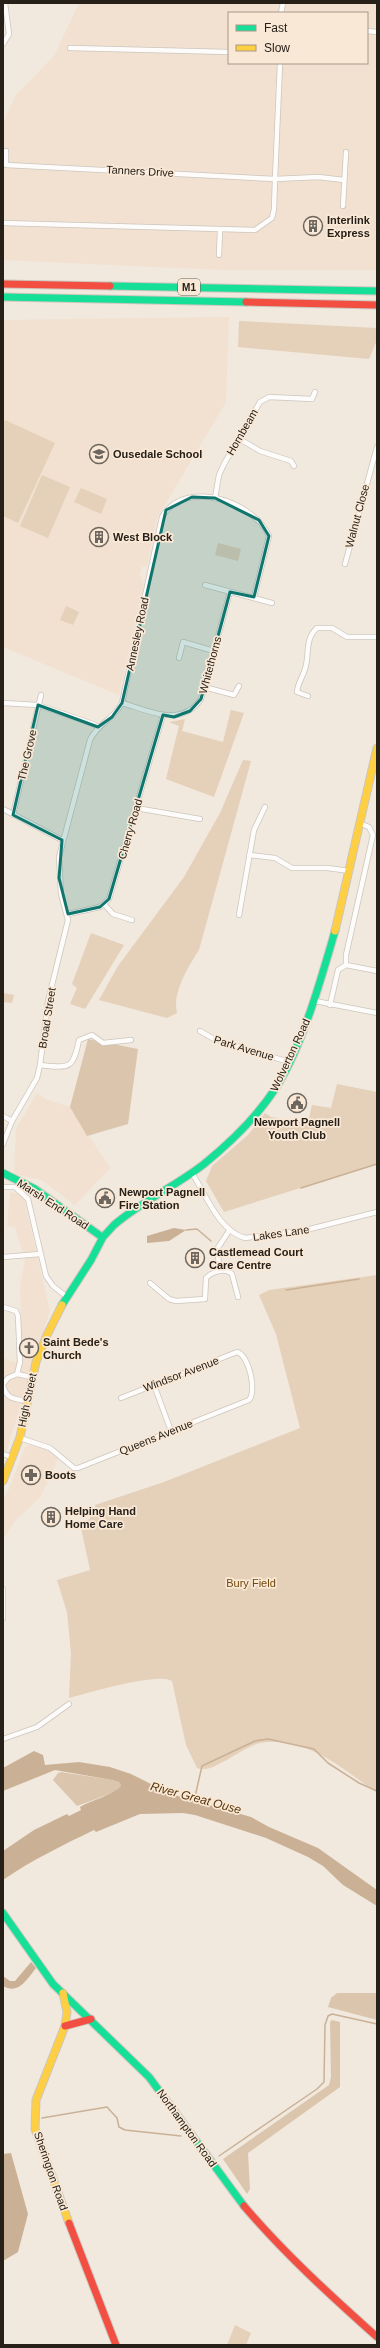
<svg xmlns="http://www.w3.org/2000/svg" width="380" height="2348" font-family="Arial,sans-serif">
<rect width="100%" height="100%" fill="#f1e8de"/>
<g fill="#f2e1d0" fill-rule="evenodd">
<path d="M79 3H377V270H222L3 260V123L16 95 54 56ZM229 13H367V63H229Z"/>
<polygon points="229,317 226,402 157,518 147,566 142,567 140,575 144,583 119,695 3,647 3,320"/>
<polygon points="37,1093 45,1099 70,1107 110,1168 75,1205 42,1180 14,1174 16,1129"/>
<polygon points="10,1192 23,1195 50,1311 3,1462 3,1358 16,1363 21,1315 20,1287 25,1259 15,1227 7,1226"/>
<polygon points="31,1444 42,1447 59,1456 41,1496 16,1520 3,1539 3,1499 9,1489 25,1448"/>
</g>
<g fill="#e5d0b9">
<polygon points="239,321 377,328 377,340 369,359 238,347"/>
<polygon points="5,420 55,443 18,523 3,516 3,424"/>
<polygon points="42,475 70,487 48,538 20,526"/>
<polygon points="81,488 107,499 101,514 74,502"/>
<polygon points="218,543 241,549 238,561 215,555"/>
<polygon points="66,606 79,612 73,625 60,620"/>
<polygon points="234,697 231,710 244,713 214,797 166,779 179,726 169,722 185,719 182,731 223,742"/>
<path d="M243 760 251 761 199 950C188 967 172 993 177 1013L167 1018 99 1000 118 966 184 877 220 813Z"/>
<polygon points="91,933 124,945 85,1009 70,1004 77,988 72,984"/>
<polygon points="3,993 14,995 12,1003 3,1002"/>
<polygon points="337,1084 377,1092 377,1164 224,1212 206,1181 212,1166 248,1135 265,1113 271,1117 308,1123 312,1105 331,1108"/>
<path d="M377 1275V1793C344 1769 304 1735 260 1743 241 1747 212 1775 197 1768L186 1745 172 1681C158 1672 88 1693 69 1698L71 1653 67 1612 57 1580 90 1570 80 1523 90 1519V1510L96 1509 95 1505 164 1482 300 1428 276 1334 259 1295 269 1290Z"/>
<polygon points="235,2325 251,2333 246,2345 227,2345"/>
</g>
<g fill="#dbc5ad">
<polygon points="88,1039 138,1049 128,1124 87,1136 70,1107"/>
<polygon points="61,1772 112,1780 119,1782 121,1786 115,1792 77,1806 53,1780 58,1773"/>
<polygon points="337,1993 377,1993 377,2020 328,2007 331,1998"/>
<polygon points="332,2020 340,2022 340,2087 248,2153 250,2189 247,2194 223,2159 329,2085 331,2077 330,2022"/>
</g>
<g fill="#cab196">
<polygon points="174,1228 186,1230 169,1241 147,1243 147,1236"/>
<path d="M34 1751 43 1755 45 1765 79 1762 110 1767 131 1774 171 1794 251 1817 269 1827 318 1848 377 1890V1906L343 1885 323 1866 308 1857 266 1838 195 1815 183 1813 140 1814 96 1832 94 1830C63 1845 32 1860 3 1880V1851L34 1830 67 1814 69 1816 81 1810 80 1807C93 1799 110 1797 121 1786L119 1782 112 1780 55 1770 3 1791V1768Z"/>
<path d="M31 1962 36 1968C27 1979 19 1995 3 1986V1976L10 1981H15Z"/>
<polygon points="11,2153 28,2214 18,2252 3,2261 3,2154"/>
</g>
<g fill="none" stroke-linecap="round" stroke-linejoin="round">
<g stroke="#cab196" stroke-width="1.5">
<polyline points="301,1188 377,1164"/>
<polyline points="186,1230 197,1229 211,1241"/>
<polyline points="286,1290 359,1279"/>
<polyline points="194,1801 202,1766 255,1741 268,1739 314,1749 328,1763 359,1783 377,1791"/>
<polyline points="42,2118 107,2107 117,2118 119,2127 125,2130 181,2136"/>
<polyline points="219,2156 317,2089 324,2082 325,2025 328,2016 332,2014 377,2024"/>
</g>
<defs>
<g id="street">
<polyline points="281,13 283,3"/>
<polyline points="367,31 377,32"/>
<polyline points="3,44 9,34 5,3"/>
<polyline points="70,48 229,52"/>
<polyline points="6,151 6,165 275,179 280,63"/>
<polyline points="343,206 346,152"/>
<polyline points="3,223 255,230 272,218 274,209 275,179 318,177 344,180"/>
<polyline points="219,255 220,230"/>
<polyline points="238,438 260,451 291,461 294,466"/>
<polyline points="215,498 219,475 224,464 260,402 269,397 312,399 315,392"/>
<polyline points="345,564 377,447"/>
<polyline points="205,585 272,603"/>
<polyline points="179,658 183,642 214,651"/>
<polyline points="204,687 234,695 239,686"/>
<path d="M308 696 297 692C298 682 303 677 305 669 310 654 304 640 317 628H332L347 637H377"/>
<polyline points="3,703 38,705 93,724 98,727"/>
<path d="M122 703C150 711 181 728 201 699L230 592"/>
<polyline points="136,808 200,819"/>
<polyline points="3,809 62,840"/>
<polyline points="13,815 41,695"/>
<polyline points="249,855 275,858 292,868 327,868 350,871"/>
<polyline points="105,905 113,914 132,920"/>
<polyline points="68,914 100,907 109,899 163,715"/>
<polyline points="239,915 254,830 265,807"/>
<polyline points="346,965 346,955 373,835 369,827 359,823"/>
<polyline points="315,1001 377,1013"/>
<polyline points="330,1005 338,970 346,965 377,971"/>
<polyline points="200,1031 214,1039 289,1062"/>
<path d="M40 1065C69 1068 73 1070 79 1040L92 1035 103 1043 131 1040"/>
<polyline points="3,1116 12,1121"/>
<path d="M3 1144 12 1121 37 1078 40 1065 48 1001 68 920 61 894 59 857 90 740C97 724 114 719 122 703L162 517C185 477 254 502 269 536L254 597"/>
<path d="M192 1173C206 1195 219 1231 245 1238L310 1229 377 1212"/>
<polyline points="3,1187 15,1187 28,1199 46,1276 53,1286 67,1297"/>
<polyline points="3,1257 40,1254"/>
<polyline points="220,1271 217,1249 229,1231"/>
<path d="M150 1283 169 1299 176 1301 205 1299 206 1278C212 1272 225 1267 232 1274L238 1297"/>
<polyline points="3,1307 16,1311 18,1316 20,1362 17,1374"/>
<polyline points="3,1384 8,1378 17,1374 31,1377"/>
<path d="M3 1385C6 1399 14 1399 27 1401"/>
<polyline points="154,1385 171,1431"/>
<path d="M20 1438 50 1448 74 1468H78L249 1400C257 1391 249 1355 237 1352L121 1398"/>
<polyline points="3,1454 11,1457"/>
<polyline points="3,1589 3,1618"/>
<polyline points="3,1739 37,1727 69,1704"/>
</g>
<g id="fast">
<polyline points="110,286 377,291"/>
<polyline points="3,297 246,302"/>
<polyline points="3,1173 35,1189 102,1237"/>
<path d="M62 1305 91 1260 103 1237 114 1225C142 1201 176 1186 204 1164 231 1142 256 1118 275 1089 302 1048 321 979 335 931"/>
<polyline points="3,1913 53,1984 149,2077 244,2206"/>
</g>
<g id="slow">
<polyline points="335,931 377,748"/>
<polyline points="3,1481 20,1437 36,1362 47,1335 62,1305"/>
<polyline points="63,1993 67,2012 65,2026 36,2100 35,2129 69,2223"/>
</g>
<g id="jam">
<polyline points="3,284 110,286"/>
<polyline points="246,302 377,305"/>
<polyline points="65,2026 91,2019"/>
<path d="M244 2206C285 2254 330 2295 377 2337"/>
<polyline points="69,2223 116,2345"/>
</g>
</defs>
<use href="#street" stroke="#ccc6be" stroke-width="6"/>
<use href="#fast" stroke="#ccc6be" stroke-width="9"/>
<use href="#slow" stroke="#ccc6be" stroke-width="9"/>
<use href="#jam" stroke="#ccc6be" stroke-width="9"/>
<use href="#street" stroke="#fdfcfa" stroke-width="4.5"/>
<use href="#fast" stroke="#16e098" stroke-width="7"/>
<use href="#slow" stroke="#ffcf43" stroke-width="7"/>
<use href="#jam" stroke="#f24e42" stroke-width="7"/>
</g>
<path fill="#0f766e" fill-opacity="0.2" stroke="#0f766e" stroke-width="3" stroke-linejoin="round" d="M192 497 215 498 259 520 269 536 254 597 230 592 201 699 190 711 174 717 163 715 109 899 100 907 68 914 59 878 62 840 13 815 38 705 98 727 112 717 122 703 166 510Z"/>
<defs>
<symbol id="building-ring" viewBox="-11 -11 22 22"><circle r="9.5" fill="#f9e8d6" stroke="#6d665e" stroke-width="1.5"/><path d="M-4-6H4V6H1V3H-1V6H-4ZM-2.5-4.3h1.7v1.8h-1.7ZM.8-4.3h1.7v1.8H.8ZM-2.5-1h1.7V.8h-1.7ZM.8-1h1.7V.8H.8Z" fill="#6d665e"/></symbol>
<symbol id="school-ring" viewBox="-11 -11 22 22"><circle r="9.5" fill="#f9e8d6" stroke="#6d665e" stroke-width="1.5"/><path d="M0-5L7-2L0 1L-7-2ZM-4 1L0 2.5L4 1V4Q0 6-4 4Z" fill="#6d665e"/></symbol>
<symbol id="civic-ring" viewBox="-11 -11 22 22"><circle r="9.5" fill="#f9e8d6" stroke="#6d665e" stroke-width="1.5"/><path d="M-.6-6.5H3V-4.5H.6V-3L4-1V1h2V6H-6V1h2V-1L-.6-3ZM-1.2 2.5V6h2.4V2.5Z" fill="#6d665e"/></symbol>
<symbol id="church-ring" viewBox="-11 -11 22 22"><circle r="9.5" fill="#f9e8d6" stroke="#6d665e" stroke-width="1.5"/><path d="M-1.2-6h2.4v3.5h3.3v2.4h-3.3V6h-2.4V-.1h-3.3v-2.4h3.3Z" fill="#6d665e"/></symbol>
<symbol id="pharmacy-ring" viewBox="-11 -11 22 22"><circle r="9.5" fill="#f9e8d6" stroke="#6d665e" stroke-width="1.5"/><path d="M-2-6h4v4h4v4h-4v4h-4v-4h-4v-4h4Z" fill="#6d665e"/></symbol>
</defs>
<g fill-rule="evenodd">
<use href="#building-ring" x="302" y="215" width="22" height="22"/>
<use href="#school-ring" x="88" y="443" width="22" height="22"/>
<use href="#building-ring" x="88" y="526" width="22" height="22"/>
<use href="#civic-ring" x="286" y="1092" width="22" height="22"/>
<use href="#civic-ring" x="94" y="1187" width="22" height="22"/>
<use href="#building-ring" x="184" y="1247" width="22" height="22"/>
<use href="#church-ring" x="18" y="1337" width="22" height="22"/>
<use href="#pharmacy-ring" x="20" y="1464" width="22" height="22"/>
<use href="#building-ring" x="40" y="1506" width="22" height="22"/>
</g>
<g text-anchor="middle" dominant-baseline="central" stroke-width="3.5" stroke-linejoin="round" paint-order="stroke">
<rect fill="#f9e8d6" stroke="#655c52" stroke-width="1" x="178" y="279" width="22" height="16" rx="3"/>
<g font-size="10" font-weight="bold" fill="#262019">
<text x="189" y="287">M1</text>
</g>
<g font-size="11" fill="#262019" stroke="#f9e8d6">
<text transform="translate(140 171) rotate(3)">Tanners Drive</text>
<text transform="translate(242 432) rotate(-60)">Hornbeam</text>
<text transform="translate(357 516) rotate(-75)">Walnut Close</text>
<text transform="translate(137 634) rotate(-78)">Annesley Road</text>
<text transform="translate(210 665) rotate(-75)">Whitethorns</text>
<text transform="translate(27 755) rotate(-77)">The Grove</text>
<text transform="translate(130 829) rotate(-74)">Cherry Road</text>
<text transform="translate(47 1018) rotate(-81)">Broad Street</text>
<text transform="translate(244 1048) rotate(17)">Park Avenue</text>
<text transform="translate(290 1055) rotate(-65)">Wolverton Road</text>
<text transform="translate(53 1204) rotate(33)">Marsh End Road</text>
<text transform="translate(281 1233) rotate(-8)">Lakes Lane</text>
<text transform="translate(181 1374) rotate(-21)">Windsor Avenue</text>
<text transform="translate(27 1400) rotate(-78)">High Street</text>
<text transform="translate(156 1437) rotate(-22)">Queens Avenue</text>
<text transform="translate(187 2128) rotate(54)">Northampton Road</text>
<text transform="translate(51 2171) rotate(71)">Sherington Road</text>
</g>
<g font-size="11" font-weight="bold" fill="#262019" stroke="#f9e8d6" text-anchor="start">
<text x="327" y="220">Interlink<tspan x="327" dy="13">Express</tspan></text>
<text x="113" y="454">Ousedale School</text>
<text x="113" y="537">West Block</text>
<text x="297" y="1122" text-anchor="middle">Newport Pagnell<tspan x="297" dy="13">Youth Club</tspan></text>
<text x="119" y="1192">Newport Pagnell<tspan x="119" dy="13">Fire Station</tspan></text>
<text x="209" y="1252">Castlemead Court<tspan x="209" dy="13">Care Centre</tspan></text>
<text x="43" y="1342">Saint Bede's<tspan x="43" dy="13">Church</tspan></text>
<text x="45" y="1475">Boots</text>
<text x="65" y="1511">Helping Hand<tspan x="65" dy="13">Home Care</tspan></text>
</g>
<g font-size="11" fill="#724709" stroke="#f9e8d6">
<text x="251" y="1583">Bury Field</text>
</g>
<g font-size="12" font-style="italic" fill="#57360a" stroke="#f9e8d6">
<text transform="translate(196 1798) rotate(15)">River Great Ouse</text>
</g>
</g>
<rect width="380" height="2348" fill="none" stroke="#262019" stroke-width="8"/>
<rect x="228" y="12" width="140" height="52" fill="#f9e8d6" stroke="#a5988a"/>
<rect x="236" y="25" width="20" height="6" fill="#16e098" stroke="#a5988a"/>
<text x="264" y="32" font-size="12" fill="#262019">Fast</text>
<rect x="236" y="45" width="20" height="6" fill="#ffcf43" stroke="#a5988a"/>
<text x="264" y="52" font-size="12" fill="#262019">Slow</text>
</svg>
